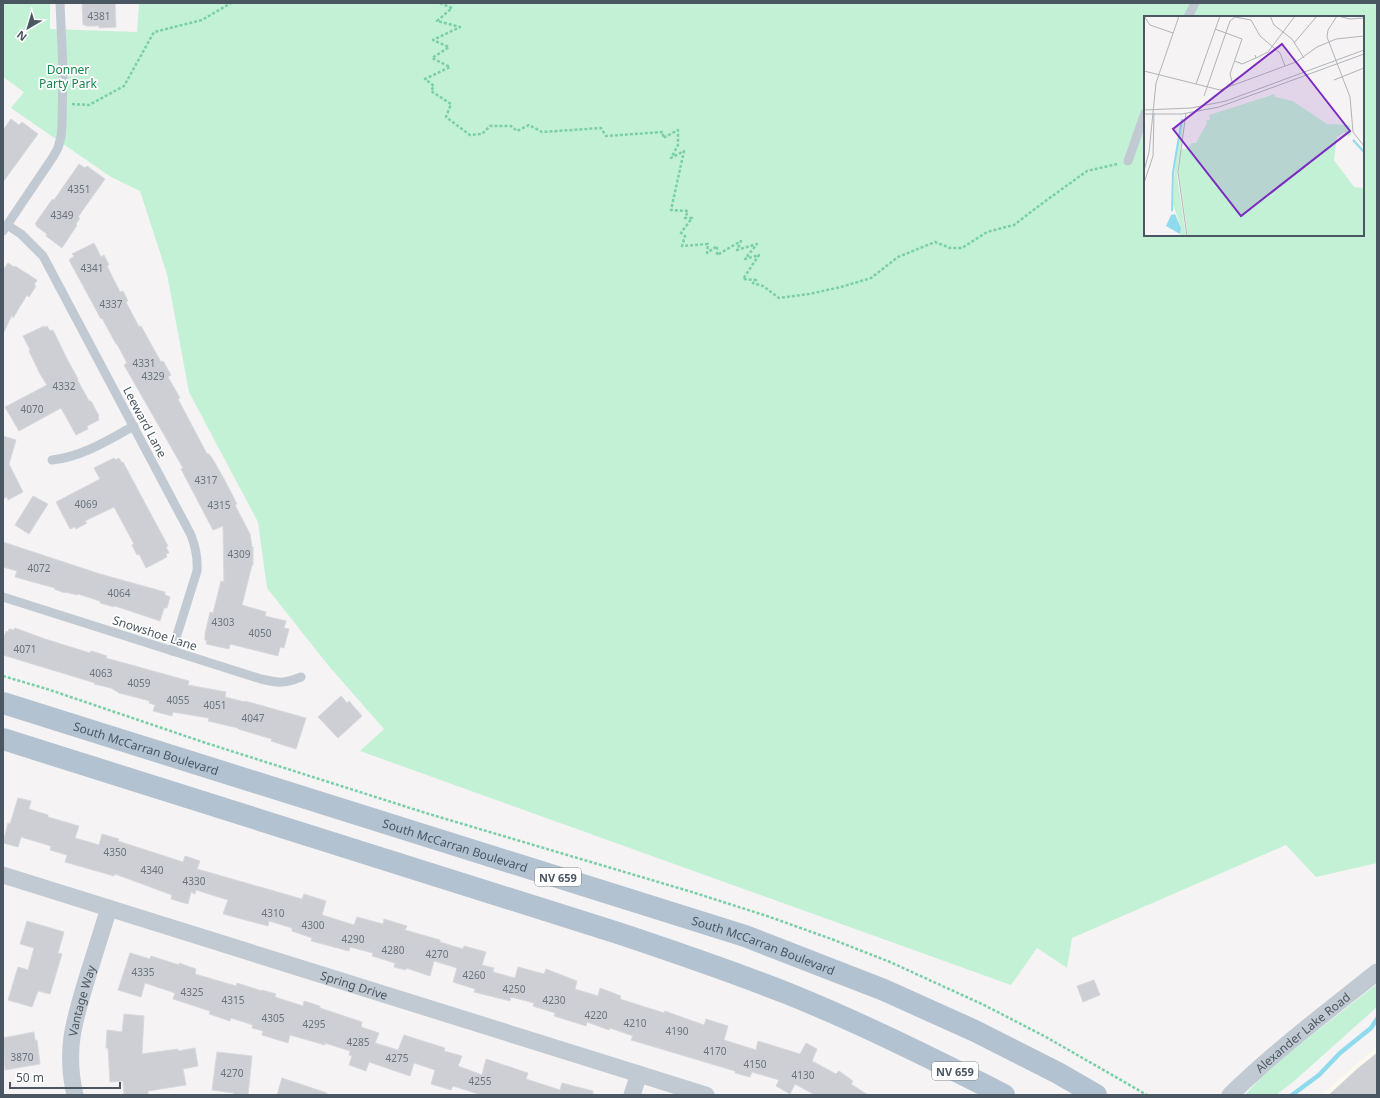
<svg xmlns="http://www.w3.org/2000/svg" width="1380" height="1098" font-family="'Noto Sans',sans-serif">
<rect width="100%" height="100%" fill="#f5f3f3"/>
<polygon fill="#fdf9ef" points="1377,1046 1377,1095 1321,1095"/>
<g fill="#c3f1d5" fill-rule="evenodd">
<path d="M3 3H50V29L137 32 139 4 141 3H1377V863L1316 877 1286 845 1072 938 1067 968 1037 948 1011 985 360 751 384 729 328 665 267 588 258 522 189 392 167 274 140 191 111 177 11 108 24 92 3 77ZM1145 17H1363V235H1145Z"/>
<polygon points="1377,984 1377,1007 1293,1082 1276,1095 1245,1095 1265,1073 1285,1056"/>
</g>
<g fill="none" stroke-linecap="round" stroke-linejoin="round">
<polyline stroke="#90daee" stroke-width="4.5" points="1292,1095 1319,1075 1340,1053 1371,1028 1377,1019"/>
</g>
<g fill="#cdcfd5" stroke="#d7d9de">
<polygon points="82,3 115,3 116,27 99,28 99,26 86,26 86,25 83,25"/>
<polygon points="11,119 19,125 22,122 38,134 3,182 3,130"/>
<polygon points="79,164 85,168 87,166 105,179 78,217 80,218 76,224 77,225 62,248 46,236 47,234 36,226 37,225 35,224 51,201 53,199 54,200"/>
<polygon points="94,243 101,257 104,255 109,265 107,266 120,292 123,291 128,301 126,302 139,327 141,326 161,362 163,361 171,375 168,377 180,398 178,399 207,454 208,453 212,458 223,477 237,504 235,505 250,534 252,547 253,547 253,565 252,565 242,605 266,612 265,616 286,621 284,628 289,629 284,648 280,647 278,656 230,644 229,649 206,644 207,641 205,640 205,634 210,612 213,613 221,581 224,582 223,526 213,530 181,469 183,468 124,365 127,363 117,344 116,344 102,318 101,319 69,260 74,256 72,254"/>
<polygon points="8,263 14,267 15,266 37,280 34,285 36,286 29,297 27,295 13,318 12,315 3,334 3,270"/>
<polygon points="44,326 44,328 47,326 50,331 53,330 66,357 78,379 77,379 89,401 91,401 99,416 98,417 99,420 87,426 88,429 76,435 61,408 19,431 5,407 47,385 40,374 29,351 30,350 23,336"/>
<polygon points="3,436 16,440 9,464 23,492 8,500 7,497 3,499"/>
<polygon points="114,458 116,460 119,458 122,463 123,462 168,546 166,547 169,553 166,554 167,557 146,568 139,554 137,555 132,545 134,544 114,507 85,521 87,523 76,529 75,527 70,529 56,502 100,479 94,468"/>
<polygon points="33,496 48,504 29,534 15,525"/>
<polygon points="3,542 100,574 165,592 165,595 170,597 167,608 164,608 160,621 115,606 114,607 100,603 100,601 78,594 77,595 65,592 65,593 54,589 55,588 15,577 17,571 3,567"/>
<polygon points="15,628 45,639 90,653 91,651 98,653 107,656 106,658 189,681 188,685 226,692 225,697 245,702 245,701 306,718 296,749 271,741 272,739 238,729 238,728 208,721 209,718 173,712 172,716 153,711 155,705 149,703 150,701 119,693 111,688 94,684 95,683 3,655 3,639 6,631 8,632 9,629 14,630"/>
<polygon points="341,696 347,703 349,701 362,716 338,738 318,717"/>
<polygon points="18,798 31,801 29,809 48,815 48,817 79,826 75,838 99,845 102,834 119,839 118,841 183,862 185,856 200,861 197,869 302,899 304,894 326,901 322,915 354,925 357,917 383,924 384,919 407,926 405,930 440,940 440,942 463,949 464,946 486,952 482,965 494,968 493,972 515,978 518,967 544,974 546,969 577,981 575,989 598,996 600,988 621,996 620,999 664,1013 665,1011 704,1025 706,1019 728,1026 724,1040 756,1050 758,1041 800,1054 806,1043 817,1049 812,1061 836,1074 839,1071 853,1081 851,1084 868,1095 815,1095 795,1084 790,1094 776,1086 779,1080 752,1072 750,1077 735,1073 735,1071 631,1040 633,1036 610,1028 609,1030 587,1022 586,1026 554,1016 555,1013 533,1006 534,1003 511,997 510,1001 474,992 475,989 453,982 457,968 434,961 430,976 406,968 406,970 394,967 395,963 372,956 373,953 350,947 349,951 311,941 312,938 292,931 292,928 269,921 268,926 223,914 228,900 196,890 195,894 191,892 188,904 171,899 172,895 115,874 114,876 65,862 67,855 50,850 51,846 21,837 18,847 3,843 8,823 10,824"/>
<polygon points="27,921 64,932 58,953 62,954 50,994 38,991 32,1007 8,1000 18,967 28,970 34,948 20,944"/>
<polygon points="130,953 150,959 151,956 179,965 179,963 196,969 195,974 236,986 237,983 262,991 262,990 276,994 275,997 303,1006 304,1001 320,1006 320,1008 362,1022 361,1027 379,1033 375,1043 398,1050 404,1035 445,1048 444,1051 462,1056 458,1066 482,1075 486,1059 528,1073 526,1079 560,1090 562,1083 593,1091 593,1095 481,1095 453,1086 451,1090 431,1084 435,1070 414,1063 410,1076 369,1062 366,1071 349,1065 352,1056 349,1055 350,1051 325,1043 325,1045 290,1035 288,1043 262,1035 263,1031 252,1028 253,1025 231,1018 230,1021 209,1014 210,1011 173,999 175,993 145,983 141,997 118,990"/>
<polygon points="1094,980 1100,995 1083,1002 1077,986"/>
<polygon points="124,1014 144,1016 142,1054 178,1049 178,1051 195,1048 198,1066 183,1069 186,1085 148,1091 148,1095 124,1095 123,1081 110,1082 108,1048 106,1048 107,1030 122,1032"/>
<polygon points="34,1032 35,1040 37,1040 40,1064 5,1070 3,1038"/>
<polygon points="217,1052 252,1056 248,1095 233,1095 234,1093 212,1090"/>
<polygon points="1377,1053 1377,1095 1329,1095 1356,1070"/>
<polygon points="282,1078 327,1093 326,1095 277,1095"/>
</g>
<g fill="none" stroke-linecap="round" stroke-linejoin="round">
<g stroke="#7ad0a6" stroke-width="2.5" stroke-dasharray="3 2" stroke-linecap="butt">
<polyline points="440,3 452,8 437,21 460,27 433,40 449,47 432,58 450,67 425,79 434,86 431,91 451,104 446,117 470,135 482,134 490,126 511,126 517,131 529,125 542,132 601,128 606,136 663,132 663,138 678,130 678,145 671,158 684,151 671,210 688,211 685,218 692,218 681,233 685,236 682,246 708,244 707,253 717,246 717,255 741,241 737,250 757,244 745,259 759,255 743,279 756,280 753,283 763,286 779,298 809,294 841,287 871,278 898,257 935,242 950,248 962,248 987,232 1014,225 1040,205 1087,171 1117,164"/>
<polyline points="72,104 89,105 124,86 154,32 202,20 231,3"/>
<polyline points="3,676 47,689 206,743 429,814 692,892 770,917 834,940 890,962 984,1005 1046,1037 1147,1095"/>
</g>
<g stroke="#c1cad2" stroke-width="9">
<polyline points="1188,17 1195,3"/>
<polyline points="1128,161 1145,113"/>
<path d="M7 225 21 234 43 256 191 535C196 548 198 558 197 571L172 651"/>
<polyline points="3,231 53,157 58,148 61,137 62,126 63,70 60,3"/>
<path d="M52 460C82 457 108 440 134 426"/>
<path d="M3 597 261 679C278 683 284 684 301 677"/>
</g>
<g stroke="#c1cad2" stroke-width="17">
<path id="s1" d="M3 875 706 1095"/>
<path id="s2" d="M75 1095C64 1049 75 1018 88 975 95 953 102 930 109 908"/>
<polyline points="632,1095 639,1074"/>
<path id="s3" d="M1230 1095C1276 1050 1327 1012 1377 972"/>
</g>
<g stroke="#b3c2d1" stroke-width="22">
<path id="s4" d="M3 703 745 936 884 990 975 1031 1058 1073 1096 1095"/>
<path d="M3 739 618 933C675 952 733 972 789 994 863 1024 933 1059 1004 1095"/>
</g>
</g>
<g text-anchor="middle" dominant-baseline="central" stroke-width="3.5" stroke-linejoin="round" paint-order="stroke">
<g font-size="10" fill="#6b747e">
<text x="99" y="16">4381</text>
<text x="79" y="189">4351</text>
<text x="62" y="215">4349</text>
<text x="92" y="268">4341</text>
<text x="111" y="304">4337</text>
<text x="144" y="363">4331</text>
<text x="153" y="376">4329</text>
<text x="64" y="386">4332</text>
<text x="32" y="409">4070</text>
<text x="206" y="480">4317</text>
<text x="86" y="504">4069</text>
<text x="219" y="505">4315</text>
<text x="239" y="554">4309</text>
<text x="39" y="568">4072</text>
<text x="119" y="593">4064</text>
<text x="223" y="622">4303</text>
<text x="260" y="633">4050</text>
<text x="25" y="649">4071</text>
<text x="101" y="673">4063</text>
<text x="139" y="683">4059</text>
<text x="178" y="700">4055</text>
<text x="215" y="705">4051</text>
<text x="253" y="718">4047</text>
<text x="115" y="852">4350</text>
<text x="152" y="870">4340</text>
<text x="194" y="881">4330</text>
<text x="273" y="913">4310</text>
<text x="313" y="925">4300</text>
<text x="353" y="939">4290</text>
<text x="393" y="950">4280</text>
<text x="437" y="954">4270</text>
<text x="143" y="972">4335</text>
<text x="474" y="975">4260</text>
<text x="514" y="989">4250</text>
<text x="192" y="992">4325</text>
<text x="233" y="1000">4315</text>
<text x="554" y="1000">4230</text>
<text x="596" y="1015">4220</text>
<text x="273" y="1018">4305</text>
<text x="635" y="1023">4210</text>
<text x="314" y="1024">4295</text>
<text x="677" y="1031">4190</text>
<text x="358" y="1042">4285</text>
<text x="715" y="1051">4170</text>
<text x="22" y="1057">3870</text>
<text x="397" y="1058">4275</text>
<text x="755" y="1064">4150</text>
<text x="232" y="1073">4270</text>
<text x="803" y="1075">4130</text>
<text x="480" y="1081">4255</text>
</g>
<g fill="#fff" stroke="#808990" stroke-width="1">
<rect x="535" y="868" width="46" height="18" rx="3"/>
<rect x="932" y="1062" width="46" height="18" rx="3"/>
</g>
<g font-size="11" font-weight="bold" fill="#4a5661">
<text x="558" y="877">NV 659</text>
<text x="955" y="1071">NV 659</text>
</g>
<g font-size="12" fill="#17864f" stroke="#fff">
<text x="68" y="69">Donner<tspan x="68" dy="14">Party Park</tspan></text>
</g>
<g font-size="12" fill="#4a5661" stroke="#fff">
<text transform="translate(145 422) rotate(62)">Leeward Lane</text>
<text transform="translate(155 633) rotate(18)">Snowshoe Lane</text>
<text stroke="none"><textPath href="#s4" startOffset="150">South McCarran Boulevard</textPath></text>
<text stroke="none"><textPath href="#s4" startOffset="474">South McCarran Boulevard</textPath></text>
<text stroke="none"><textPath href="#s4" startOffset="798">South McCarran Boulevard</textPath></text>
<text stroke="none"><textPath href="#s1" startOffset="368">Spring Drive</textPath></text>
<text stroke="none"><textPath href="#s2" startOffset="96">Vantage Way</textPath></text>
<text stroke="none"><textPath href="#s3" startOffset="96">Alexander Lake Road</textPath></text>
</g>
</g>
<g transform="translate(1144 16)">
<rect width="220" height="220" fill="#f5f3f3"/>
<path d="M131 78V81L149 85 183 108 206 109 207 119 204 120 200 116 193 121 190 144 210 171 220 172V220H44L35 158 36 133H43L48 127H52L63 107 62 104H66L65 99ZM40 101 33 160 42 220H36L37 212 29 188 30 164 32 134Z" fill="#c3f1d5"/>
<path d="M31 198 37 212 36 218 22 210 27 199Z" fill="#90daee"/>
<path fill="none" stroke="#90daee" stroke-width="2" d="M209 124 220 136M28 195 29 156 38 103"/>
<path fill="none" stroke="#b1b4b9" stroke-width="1" d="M0 0 6 9 29 17M126 0 130 9 148 23 160 42M193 0 184 14 183 21 206 81 209 116 220 130M194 0 206 3 220 2M71 13 98 23 86 58 89 69M150 27 173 0M112 42 124 36 151 0M91 45 98 48 112 42 111 39M0 55 76 74 152 46 173 31 192 23 220 20M190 64 220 52M52 68 76 0M60 80 86 5 91 1 107 4 116 20 136 37 141 50M0 94 47 92 82 85 220 34M42 97 34 156 43 220M0 98H38L75 91 220 38M0 155 5 136 12 67 35 0M0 167 9 140 10 97"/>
<path fill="#7b2cbf" fill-opacity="0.15" stroke="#7b2cbf" stroke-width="2" d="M138 28 206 115 97 200 29 113Z"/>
<rect width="220" height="220" fill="none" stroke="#4a5661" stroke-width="2"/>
</g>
<rect width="1380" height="1098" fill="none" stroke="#4a5661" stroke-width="8"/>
<g transform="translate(28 28) rotate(218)" stroke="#ffffff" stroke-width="3" paint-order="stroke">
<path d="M0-3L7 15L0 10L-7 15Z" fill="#4a5661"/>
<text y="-6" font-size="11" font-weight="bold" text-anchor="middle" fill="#4a5661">N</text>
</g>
<path d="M10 1082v6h110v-6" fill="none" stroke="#4a5661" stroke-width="2"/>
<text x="16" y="1082" font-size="12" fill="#4a5661" stroke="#ffffff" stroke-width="3" paint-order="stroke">50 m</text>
</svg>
